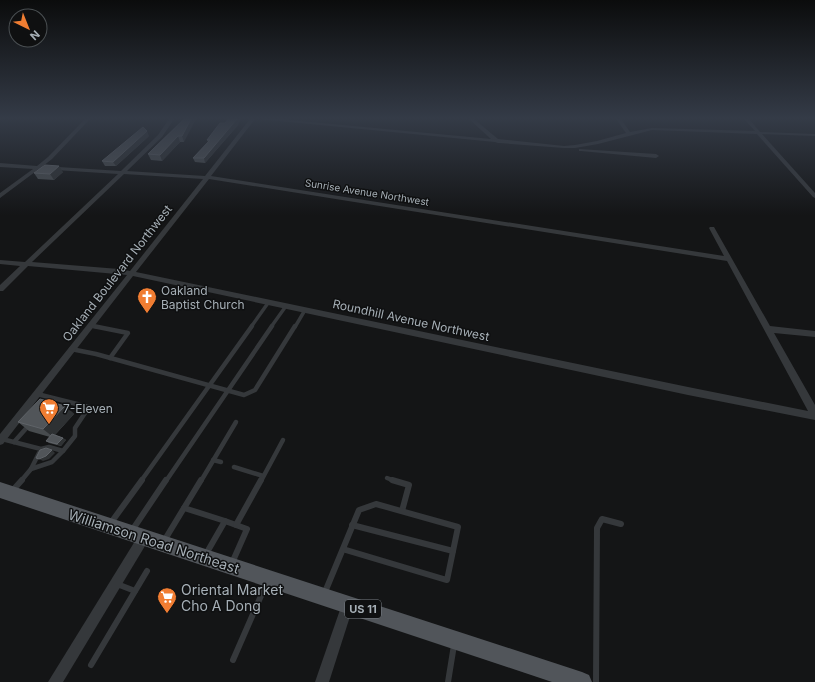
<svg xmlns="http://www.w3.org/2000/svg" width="815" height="682" font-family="Inter,sans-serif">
<rect width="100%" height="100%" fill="#141516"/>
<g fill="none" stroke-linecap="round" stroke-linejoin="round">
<g stroke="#35383b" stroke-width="3.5">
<polyline points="90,325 97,327"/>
<polyline points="251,327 268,303"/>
<polyline points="271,327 286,306"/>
<polyline points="295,327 305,310"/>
</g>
<g stroke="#35383b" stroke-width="4.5">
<polyline points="93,326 128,333 110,358"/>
<polyline points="71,349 96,354 244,395 255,390 295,326"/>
<polyline points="2,439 41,449 49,447 63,451"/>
<polyline points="14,442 30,424"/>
<polyline points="213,460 221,462"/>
<polyline points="234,467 263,476"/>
<polyline points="31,469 52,462 63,451 75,436 75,428 89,407 37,394"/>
<polyline points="387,478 395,481"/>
<polyline points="21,481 31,469 39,453"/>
<polyline points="141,481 252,326"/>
<polyline points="166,481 272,326"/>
<polyline points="201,481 236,422"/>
<polyline points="261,481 283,440"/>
</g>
<g stroke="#35383b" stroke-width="6">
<polyline points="392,480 409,485 402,511"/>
<polyline points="13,490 22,480"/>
<polyline points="184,508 201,480"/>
<polyline points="110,524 142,480"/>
<polyline points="352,525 453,551"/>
<polyline points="133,529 166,480"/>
<polyline points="164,541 184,508 225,521"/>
<polyline points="206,554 225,521 236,525"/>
<polyline points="232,563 247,529 236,525 261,480"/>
<polyline points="117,584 135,591"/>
<polyline points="325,592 359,510 376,504 458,527 447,580 343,549"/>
<polyline points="233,660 267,582"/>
<polyline points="91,665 147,571"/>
<polyline points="448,682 454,645"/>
<polyline points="596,682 597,528 602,519 621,524"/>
</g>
<g fill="#35383b" fill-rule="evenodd">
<path d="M85 119H90L52 159 43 166 121 171 158 135 169 119H174L162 137 127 171 205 176 250 119H255L211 176 724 256 709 228 710 227H714L770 326 815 331V337L774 333 815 405V420L688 395 133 276 3 444 0 445V434L127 275 28 266 3 291H0V285L20 266 0 264V260L25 262 118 174 39 169 0 198V193L33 169 0 167V163L37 166 48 157ZM124 174 203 179 130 271 119 269 32 262ZM209 179 727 261 808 411 688 387 136 272Z"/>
<polygon points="259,119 279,119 491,139 469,119 474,119 498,139 564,146 575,145 597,141 626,133 616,119 621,119 630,132 652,128 755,131 744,119 749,119 760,132 815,134 815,136 762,134 815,193 815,198 813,197 757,134 652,130 598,144 575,148 564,148 500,143 498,143 495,142"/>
<polygon points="579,149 656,154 659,156 656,158 581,151 579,151"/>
<polygon points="144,531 148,533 150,537 148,541 63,682 48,682 140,533"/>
<polygon points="348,598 352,600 354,604 329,682 315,682 342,604 344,600"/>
</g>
<polygon fill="#51555a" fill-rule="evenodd" points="0,482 582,672 589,675 592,682 552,682 0,498"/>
</g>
<g fill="#474b4e">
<polygon points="184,119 184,142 180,142 162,161 151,160 148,154"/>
<polygon points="225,123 238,125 205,163 195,162 193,158 208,142 207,140"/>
<polygon points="149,136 116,166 105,166 102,161"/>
<polygon points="63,172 54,180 38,179 34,173"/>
<polygon points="65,406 74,414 55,435 63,438 66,440 61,446 49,443 46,441 50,437 29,431 18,422"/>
</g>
<g fill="#2e3133">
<polygon points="191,119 196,119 184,142 182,136"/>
<polygon points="237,119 241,119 238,125 205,163 204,158"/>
<polygon points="147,131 149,136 116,166 113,162"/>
<polygon points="178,136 180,142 162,161 160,155"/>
<polygon points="59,166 63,172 54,180 50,174"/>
<polygon points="65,406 74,414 53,437 43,429"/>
<polygon points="63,438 66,440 61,446 57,444"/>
<polygon points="52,450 55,453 49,459 43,461 39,459"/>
</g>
<g fill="#515559" stroke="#5f6368">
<polygon points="184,119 191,119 182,136 178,136 160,155 148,154"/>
<polygon points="228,119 237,119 204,158 193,158 210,140 207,140 220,123 225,123"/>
<polygon points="143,127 147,131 113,162 102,161"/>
<polygon points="45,165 59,166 50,174 34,173"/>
<polygon points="40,399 65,406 43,429 18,422"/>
<polygon points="52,434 63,438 57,444 46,441"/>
<polygon points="46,448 52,450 46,456 39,459 36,458 40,450"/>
</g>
<linearGradient id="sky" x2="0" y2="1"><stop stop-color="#0b0c0c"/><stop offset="0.55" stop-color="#343b47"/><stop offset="1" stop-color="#343b47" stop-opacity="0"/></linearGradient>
<rect width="815" height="215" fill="url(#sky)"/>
<defs>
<symbol id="church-pin" viewBox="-11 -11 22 30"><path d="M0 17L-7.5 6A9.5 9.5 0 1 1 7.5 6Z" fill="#f07d32" stroke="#0f1011"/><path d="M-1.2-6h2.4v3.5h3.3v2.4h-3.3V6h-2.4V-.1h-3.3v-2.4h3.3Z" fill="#fff"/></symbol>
<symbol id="supermarket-pin" viewBox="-11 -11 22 30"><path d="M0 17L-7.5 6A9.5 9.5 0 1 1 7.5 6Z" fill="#f07d32" stroke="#0f1011"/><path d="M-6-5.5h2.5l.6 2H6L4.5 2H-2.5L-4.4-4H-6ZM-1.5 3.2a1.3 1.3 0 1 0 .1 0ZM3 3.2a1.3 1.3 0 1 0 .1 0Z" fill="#fff"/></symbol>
</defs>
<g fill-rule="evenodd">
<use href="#church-pin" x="136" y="286" width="22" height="30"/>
<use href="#supermarket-pin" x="38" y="397" width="22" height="30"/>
<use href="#supermarket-pin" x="156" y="586" width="22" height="30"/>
</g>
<g text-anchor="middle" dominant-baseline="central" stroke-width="3" stroke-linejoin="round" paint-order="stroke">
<g font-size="10" fill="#a6afb6" stroke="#0f1011">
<text transform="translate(367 192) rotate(9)">Sunrise Avenue Northwest</text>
</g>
<rect fill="#0f1011" stroke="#797f84" stroke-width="1" x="345" y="600" width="36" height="18" rx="3"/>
<g font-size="11" font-weight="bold" fill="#a6afb6">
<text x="363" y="609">US 11</text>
</g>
<g font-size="12" fill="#a6afb6" stroke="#0f1011">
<text transform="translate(117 273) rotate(-52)">Oakland Boulevard Northwest</text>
<text transform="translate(411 320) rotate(12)">Roundhill Avenue Northwest</text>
</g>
<g font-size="12" fill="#a6afb6" stroke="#0f1011" text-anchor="start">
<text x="161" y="290">Oakland<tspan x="161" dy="14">Baptist Church</tspan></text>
<text x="63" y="408">7-Eleven</text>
</g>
<g font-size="14" fill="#a6afb6" stroke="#0f1011">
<text transform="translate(154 541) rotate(18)">Williamson Road Northeast</text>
</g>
<g font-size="14" fill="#a6afb6" stroke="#0f1011" text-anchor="start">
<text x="181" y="589">Oriental Market<tspan x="181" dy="16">Cho A Dong</tspan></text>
</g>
</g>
<g transform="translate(28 28) rotate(137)"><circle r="19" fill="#0f1011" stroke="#4b5053"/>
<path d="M0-3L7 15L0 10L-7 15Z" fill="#f07d32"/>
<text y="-6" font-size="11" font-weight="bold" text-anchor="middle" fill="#a6afb6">N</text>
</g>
</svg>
